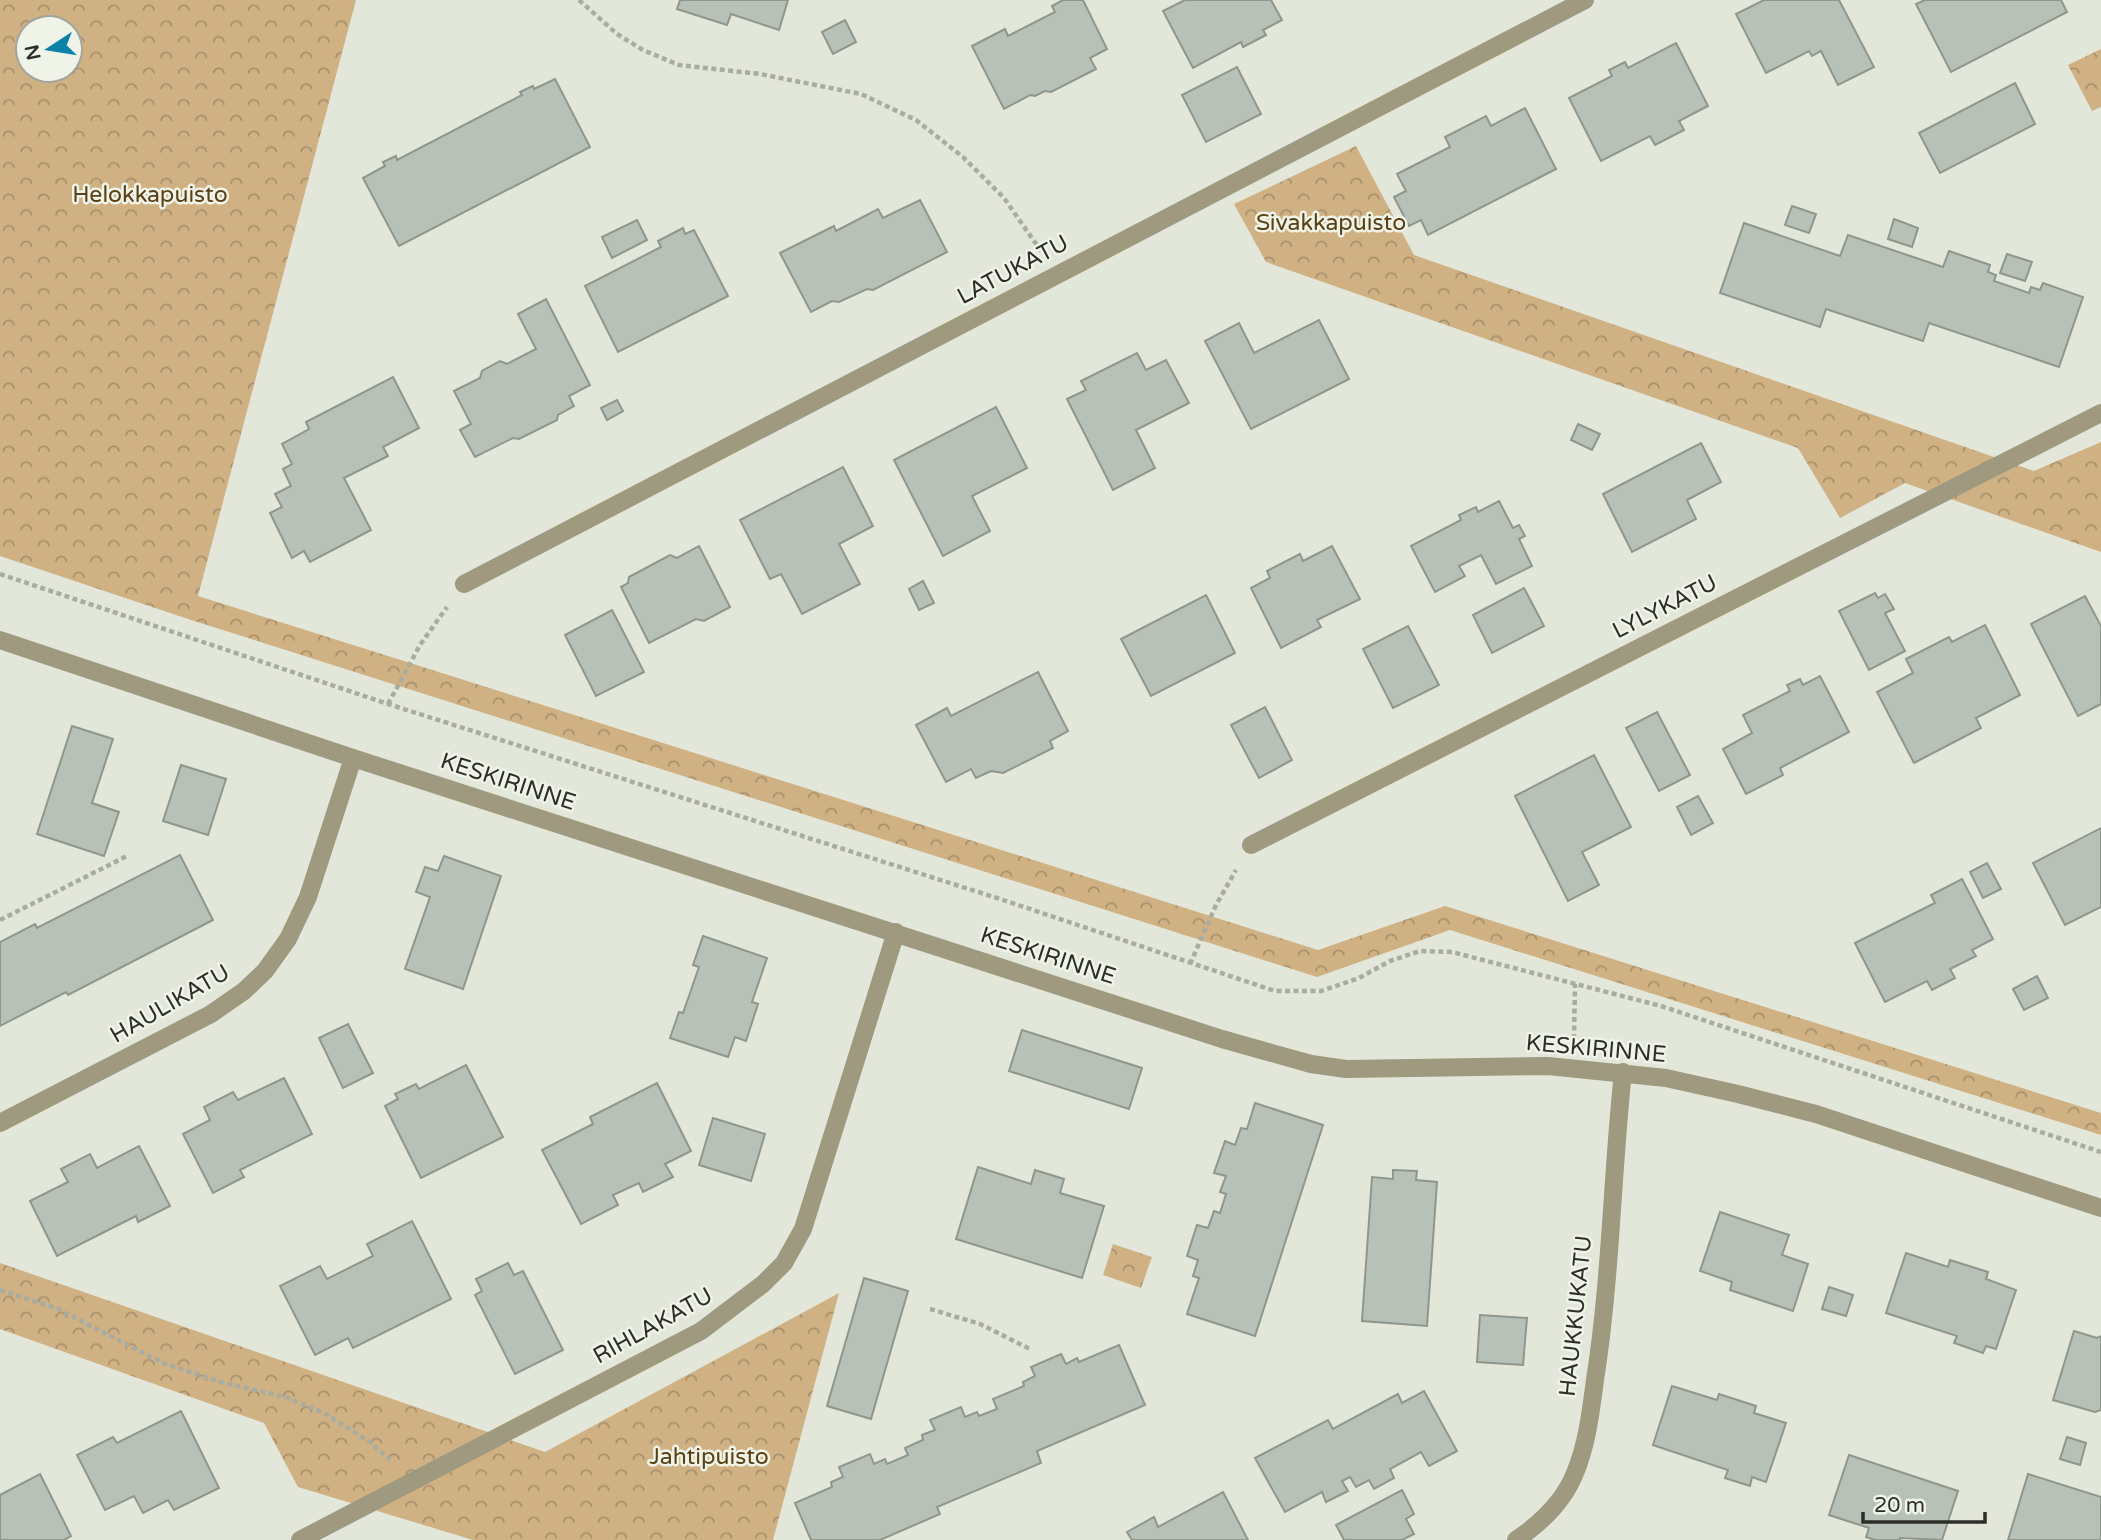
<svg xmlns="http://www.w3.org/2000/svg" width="2101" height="1540" font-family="'Varela Round',sans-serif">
<defs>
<pattern id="park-crowns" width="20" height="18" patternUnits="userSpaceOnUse" patternTransform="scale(1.75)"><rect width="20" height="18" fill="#d0b184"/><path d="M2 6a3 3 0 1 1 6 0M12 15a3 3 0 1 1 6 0" fill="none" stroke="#a9906c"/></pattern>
</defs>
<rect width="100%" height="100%" fill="#e3e7da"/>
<g fill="url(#park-crowns)" fill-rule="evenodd">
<path d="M0 0H356L198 596 1318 950 1445 906 2101 1113V1135L1450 930 1317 977 191 620 0 556ZM28 28H70V70H28Z"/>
<polygon points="2101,49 2101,107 2092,111 2068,65"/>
<polygon points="1356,146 1414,255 2034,471 2101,442 2101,552 1905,483 1840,518 1798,448 1266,262 1234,204"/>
<polygon points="1113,1244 1152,1257 1141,1288 1103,1275"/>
<polygon points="0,1263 545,1452 839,1293 773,1540 473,1540 298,1487 264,1423 0,1329"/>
</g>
<g fill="#b8c1b7" stroke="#8f978d" stroke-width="2">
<polygon points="680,0 788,0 779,30 731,14 727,25 677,9"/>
<polygon points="1063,0 1083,0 1107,49 1090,58 1096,69 1051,92 1045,91 1035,96 1030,95 1004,109 972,46 1005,29 1008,36 1055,12 1052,6"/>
<polygon points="1185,0 1271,0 1282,20 1263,30 1266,35 1243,47 1241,42 1193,68 1163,11"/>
<polygon points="1764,0 1839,0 1874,67 1838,85 1821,51 1812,56 1809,51 1766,73 1736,14"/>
<polygon points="1925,0 2061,0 2067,12 1951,72 1916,4"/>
<polygon points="845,20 856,42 833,54 822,32"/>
<polygon points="1676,43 1708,106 1679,121 1684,130 1655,145 1650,136 1601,161 1569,98 1612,76 1609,70 1625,62 1628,68"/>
<polygon points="1237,67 1261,114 1206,142 1182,95"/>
<polygon points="555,79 590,147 399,246 363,178 385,166 383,162 396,156 397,160 522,95 520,92 533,86 534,89"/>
<polygon points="2015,83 2035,124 1940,173 1919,133"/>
<polygon points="1525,108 1556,169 1428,235 1421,220 1409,226 1394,197 1406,191 1397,174 1450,147 1445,137 1486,116 1491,126"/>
<polygon points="920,200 947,252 873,290 867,289 839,302 832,301 811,312 780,253 834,226 836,231 878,209 883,218"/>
<polygon points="1792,206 1816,214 1809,233 1785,225"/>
<polygon points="1894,219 1918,228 1912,247 1888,239"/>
<polygon points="637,220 647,240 612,258 602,237"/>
<polygon points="1744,223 1840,256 1848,235 1943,267 1949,251 1990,265 1988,272 1996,275 1994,281 2029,293 2031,287 2040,290 2043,283 2083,297 2059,367 1929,323 1923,341 1826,309 1820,327 1720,293"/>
<polygon points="683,228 685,234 694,230 728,296 618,352 585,286 661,247 658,241"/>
<polygon points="2007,254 2032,262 2025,281 2000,273"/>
<polygon points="546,299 590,385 569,396 574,406 558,415 557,420 519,439 513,438 475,457 460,430 471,424 454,391 480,378 482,371 500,361 507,364 536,349 518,314"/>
<polygon points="1319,320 1349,379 1251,429 1205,341 1239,323 1254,353"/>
<polygon points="1137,353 1146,370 1166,360 1189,403 1136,430 1155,468 1113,490 1067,399 1086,390 1081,381"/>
<polygon points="393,377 419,428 383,447 388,456 344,478 371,530 310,562 304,551 292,558 270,513 282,507 275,494 291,486 283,469 292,464 282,444 309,429 306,422"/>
<polygon points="617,400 623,411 607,420 601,408"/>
<polygon points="996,407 1027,468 972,496 990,531 943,556 894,460"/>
<polygon points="1578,424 1600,434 1592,450 1571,440"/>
<polygon points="1701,443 1721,482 1687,500 1696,519 1632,552 1603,494"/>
<polygon points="843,467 873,526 839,544 860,584 802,614 781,574 770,579 740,520"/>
<polygon points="1499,501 1513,528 1519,525 1525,536 1519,539 1532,566 1496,584 1481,555 1459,566 1465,576 1435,592 1411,546 1461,520 1459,515 1476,507 1478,512"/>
<polygon points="699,546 730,607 704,621 696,619 649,643 621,587 628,583 629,577 670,555 677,558"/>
<polygon points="1332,546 1360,599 1317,620 1321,627 1281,648 1251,588 1270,578 1267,571 1300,554 1303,561"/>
<polygon points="923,581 934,603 919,610 909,589"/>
<polygon points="1524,588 1544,626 1492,653 1473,615"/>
<polygon points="1875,593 1878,598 1885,594 1894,609 1885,613 1905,651 1869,670 1839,611"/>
<polygon points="1206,595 1235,653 1151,696 1121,639"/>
<polygon points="2085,596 2101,626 2101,704 2078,716 2031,624"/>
<polygon points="612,610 644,672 596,696 565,635"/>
<polygon points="1985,625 2020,695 1976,718 1981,728 1914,763 1877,692 1913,673 1906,659 1949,637 1952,642"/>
<polygon points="1408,626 1439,685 1393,708 1363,649"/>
<polygon points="1038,672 1068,731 1050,741 1053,748 1003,773 991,771 976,778 971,769 946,782 916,725 947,708 951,716"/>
<polygon points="1820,676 1849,732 1780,768 1783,775 1746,794 1723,749 1752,733 1743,715 1790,691 1787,685 1800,679 1803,685"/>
<polygon points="1265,707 1292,760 1259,778 1231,725"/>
<polygon points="1657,712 1690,775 1659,791 1626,728"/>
<polygon points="72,726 113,739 92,803 119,812 104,856 37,834"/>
<polygon points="1594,755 1631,827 1582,852 1599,885 1568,901 1515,796"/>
<polygon points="181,765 226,779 208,835 163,821"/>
<polygon points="1698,796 1713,823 1691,835 1677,807"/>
<polygon points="2101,828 2101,907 2065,925 2033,863"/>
<polygon points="180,855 213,920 68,995 66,992 0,1026 0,942 35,924 37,928"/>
<polygon points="444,856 501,876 463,989 405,969 430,897 416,892 425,867 438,871"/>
<polygon points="1987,863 2001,889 1983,898 1970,872"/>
<polygon points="1962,879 1993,939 1972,950 1976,956 1950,969 1955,978 1932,990 1927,981 1885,1002 1855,943 1935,903 1931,895"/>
<polygon points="703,936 767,958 752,1002 758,1004 746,1041 735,1037 728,1057 670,1038 679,1012 683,1013 699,967 693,965"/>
<polygon points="2037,976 2048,998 2024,1010 2013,989"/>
<polygon points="348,1024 373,1073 343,1088 319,1038"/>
<polygon points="1022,1030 1142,1068 1129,1109 1009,1071"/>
<polygon points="466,1065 503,1137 421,1178 385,1106 398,1099 395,1094 416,1084 419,1089"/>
<polygon points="284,1078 312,1134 240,1170 244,1177 213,1193 183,1134 210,1120 204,1107 233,1092 238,1100"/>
<polygon points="657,1083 691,1151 665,1164 673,1177 643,1192 639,1183 613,1195 618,1205 581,1224 542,1150 593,1124 590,1117"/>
<polygon points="1255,1103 1323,1125 1255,1336 1187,1314 1199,1278 1193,1276 1198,1260 1187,1256 1197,1225 1208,1228 1214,1211 1220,1213 1226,1194 1220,1192 1226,1176 1214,1173 1225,1141 1235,1145 1241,1128 1247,1129"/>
<polygon points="713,1118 765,1134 751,1181 699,1165"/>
<polygon points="139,1146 170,1206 138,1222 136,1216 57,1256 30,1201 68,1182 61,1169 90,1154 97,1168"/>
<polygon points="978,1167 1031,1184 1035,1170 1064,1179 1060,1193 1104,1206 1082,1278 956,1239"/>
<polygon points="1393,1170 1417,1171 1416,1180 1437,1182 1427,1326 1362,1321 1372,1177 1393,1179"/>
<polygon points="1720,1212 1789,1235 1782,1255 1808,1264 1793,1311 1730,1290 1732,1282 1700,1271"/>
<polygon points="412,1221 451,1299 353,1348 348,1338 315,1355 280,1286 320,1266 327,1279 373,1256 367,1244"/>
<polygon points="1906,1253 1948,1267 1950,1260 1988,1272 1986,1279 2016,1290 1996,1349 1986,1346 1983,1353 1954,1343 1957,1336 1886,1313"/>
<polygon points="508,1263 514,1275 523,1271 563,1350 515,1374 475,1295 482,1291 476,1279"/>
<polygon points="864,1278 908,1291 871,1419 827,1406"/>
<polygon points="1829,1287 1853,1295 1846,1316 1822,1309"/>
<polygon points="1480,1315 1527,1318 1523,1365 1477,1362"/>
<polygon points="2074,1331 2097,1338 2101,1336 2101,1410 2095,1412 2053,1400"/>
<polygon points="1119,1345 1145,1405 1037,1451 1041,1463 937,1507 940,1514 880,1540 811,1540 795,1503 832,1487 831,1482 843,1477 839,1467 870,1454 874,1464 885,1459 887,1464 908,1455 905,1448 923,1440 922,1435 935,1430 930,1420 961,1407 965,1417 977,1412 979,1416 997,1409 993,1399 1024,1386 1023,1382 1035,1376 1031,1367 1061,1354 1066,1364 1077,1358 1079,1362"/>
<polygon points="1672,1386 1717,1400 1719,1394 1756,1406 1754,1413 1786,1423 1766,1482 1752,1477 1750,1486 1725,1478 1728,1470 1653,1445"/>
<polygon points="1424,1391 1457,1451 1429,1466 1421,1452 1390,1469 1394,1478 1374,1489 1369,1480 1356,1487 1350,1477 1342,1481 1348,1491 1326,1502 1322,1492 1285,1512 1255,1458 1328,1420 1333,1429 1398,1394 1402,1403"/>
<polygon points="181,1411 219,1488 174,1510 168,1500 143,1513 134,1496 105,1510 77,1455 113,1437 117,1443"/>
<polygon points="2067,1437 2086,1443 2080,1465 2060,1459"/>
<polygon points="1849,1455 1958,1491 1942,1540 1900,1538 1900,1540 1875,1540 1866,1537 1869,1528 1829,1515"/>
<polygon points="40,1474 71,1536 64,1540 0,1540 0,1495"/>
<polygon points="2028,1474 2101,1497 2101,1540 2008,1540"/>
<polygon points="1402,1490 1414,1514 1406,1519 1414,1534 1402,1540 1344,1540 1336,1525"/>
<polygon points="1223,1492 1248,1540 1132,1540 1127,1532 1154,1517 1158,1527"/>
</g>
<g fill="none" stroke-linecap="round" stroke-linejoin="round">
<g stroke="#a8aca1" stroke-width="4.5" stroke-dasharray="5 3.5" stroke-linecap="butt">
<polyline points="579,0 617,34 643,50 679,65 760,74 861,94 916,120 963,157 1004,198 1041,251"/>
<polyline points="0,574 388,704 997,898 1275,991 1321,991 1359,978 1390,961 1420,951 1452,952 1661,1006 2101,1152"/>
<polyline points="388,704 420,645 447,607"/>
<polyline points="0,920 127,856"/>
<polyline points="1190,964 1216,905 1236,870"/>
<polyline points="1574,1039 1575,984"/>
<polyline points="0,1290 56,1308 163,1363 224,1383 285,1397 324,1413 370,1442 390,1460"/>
<polyline points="930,1309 980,1324 1030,1349"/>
</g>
<g stroke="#9e997f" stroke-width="18">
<polyline points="464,584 1585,0"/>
<polyline points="0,640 353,758 1222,1039 1311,1064 1346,1069 1548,1066 1666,1078 1738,1094 1816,1114 2101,1208"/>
<polyline points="1251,845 2101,413"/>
<polyline points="0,1123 211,1014 244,991 265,971 288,939 308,897 353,758"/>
<polyline points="300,1540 701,1331 763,1284 784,1263 803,1229 896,932"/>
<path d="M1516 1540C1541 1523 1564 1501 1575 1473 1587 1445 1591 1410 1595 1380 1611 1278 1612 1174 1623 1072"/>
</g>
</g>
<g text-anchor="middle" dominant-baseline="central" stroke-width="5" stroke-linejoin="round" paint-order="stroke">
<g font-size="23" fill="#5a4015" stroke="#f0f4e8">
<text x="150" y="195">Helokkapuisto</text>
<text x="1331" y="223">Sivakkapuisto</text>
<text x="709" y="1457">Jahtipuisto</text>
</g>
<g font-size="23" fill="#2c2e29" stroke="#f0f4e8">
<text transform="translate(1013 270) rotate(-28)">LATUKATU</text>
<text transform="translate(1665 607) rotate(-27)">LYLYKATU</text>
<text transform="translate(508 782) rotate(18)">KESKIRINNE</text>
<text transform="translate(1048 956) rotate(18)">KESKIRINNE</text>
<text transform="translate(170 1004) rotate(-30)">HAULIKATU</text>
<text transform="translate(1596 1049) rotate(5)">KESKIRINNE</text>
<text transform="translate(1576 1316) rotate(-84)">HAUKKUKATU</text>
<text transform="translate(653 1326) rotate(-29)">RIHLAKATU</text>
</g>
</g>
<g transform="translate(49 49) rotate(258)"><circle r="33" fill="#f0f4e8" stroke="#a2a59c" stroke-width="2"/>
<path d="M0-5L12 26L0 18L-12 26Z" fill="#0c82a8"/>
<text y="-10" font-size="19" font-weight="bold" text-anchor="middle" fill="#2c2e29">N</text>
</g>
<path d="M1863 1512v10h122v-10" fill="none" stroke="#2c2e29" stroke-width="3.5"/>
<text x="1874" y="1512" font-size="21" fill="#2c2e29" stroke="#f0f4e8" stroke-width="5" paint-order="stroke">20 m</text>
</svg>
